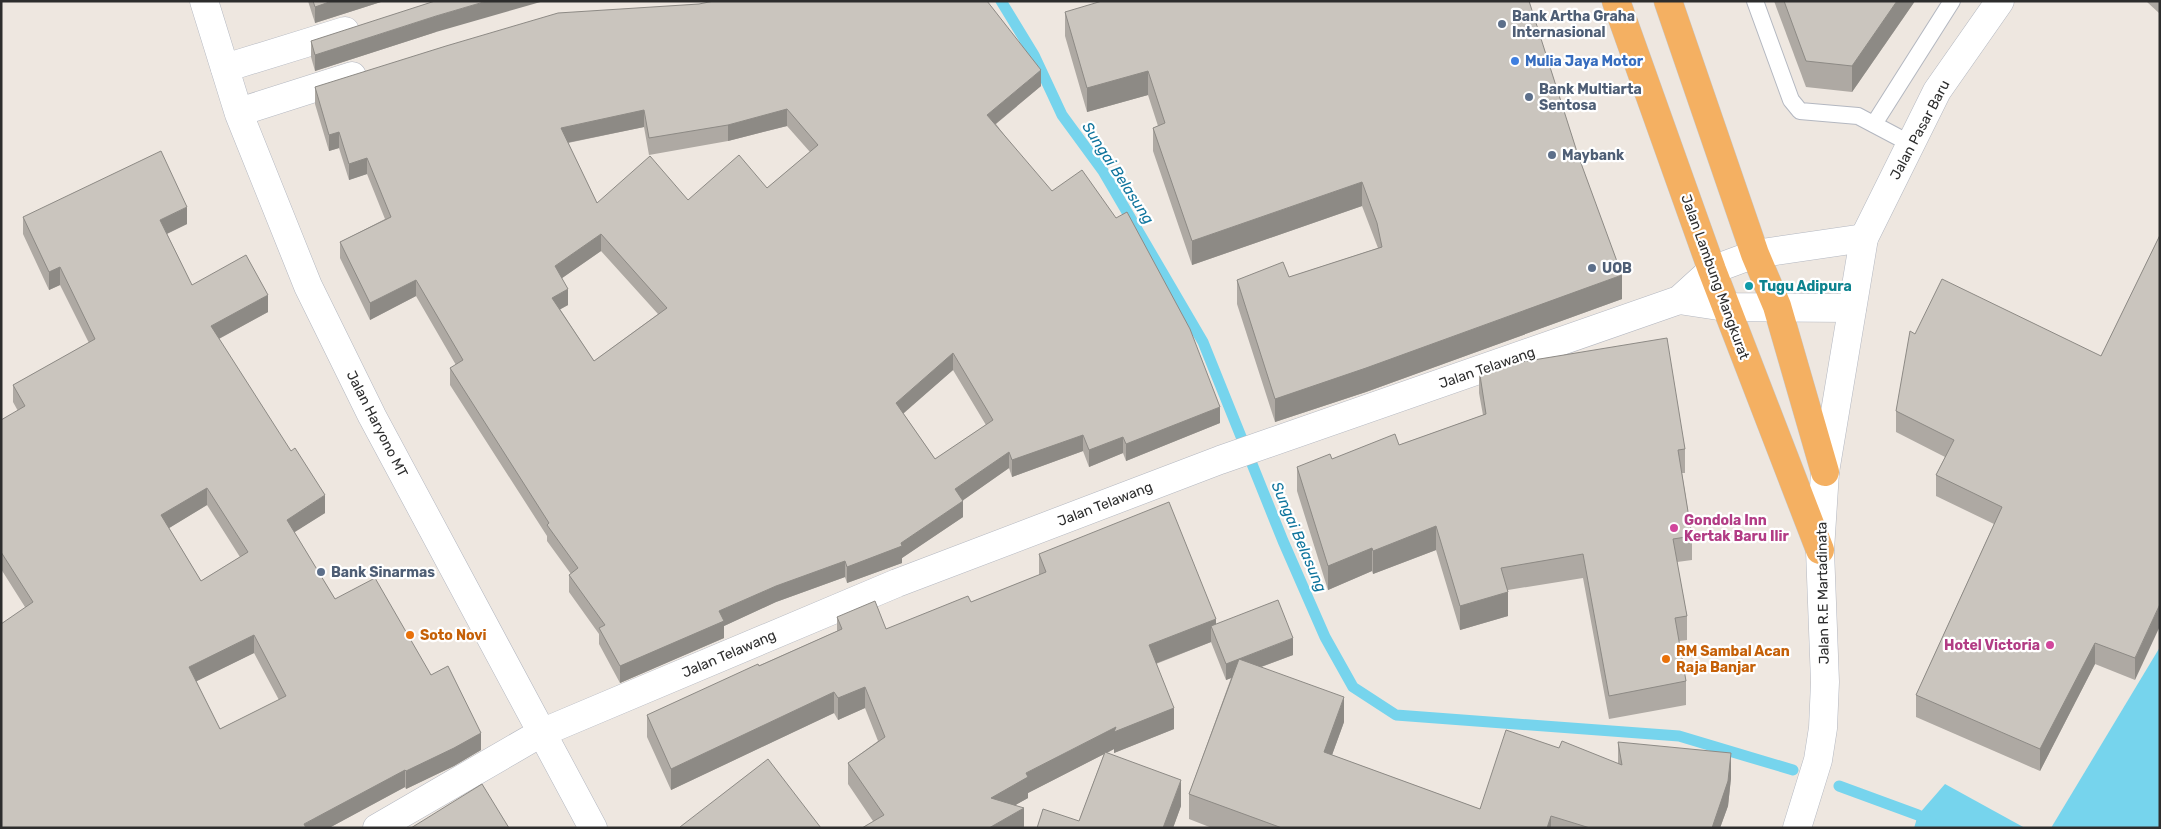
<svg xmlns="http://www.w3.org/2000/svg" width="2161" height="829" font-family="Rubik,sans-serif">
<rect width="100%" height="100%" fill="#eee7e0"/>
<g fill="#76d4ed">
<polygon points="2160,647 2160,828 2051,828"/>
<polygon points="1945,784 2025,828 1914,828 1918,815"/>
</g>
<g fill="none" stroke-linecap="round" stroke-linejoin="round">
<g stroke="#76d4ed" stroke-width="11">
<polyline points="1001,1 1034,55 1062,115 1103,171 1203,342 1283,541 1325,637 1353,687 1396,715 1679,736 1793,770"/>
<polyline points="1839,786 1918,815 1940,828"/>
</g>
<defs>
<g id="service">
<polyline points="1755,1 1791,100 1800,111 1858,116 1911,144"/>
<polyline points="1874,124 1952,1"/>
</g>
<g id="minor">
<polyline points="225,68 345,31"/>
<polyline points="239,112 352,76"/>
<polyline points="1679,300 1725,307 1852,308"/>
<polyline points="377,828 541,733 897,583 1220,460 1679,300 1712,270 1755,254 1864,238"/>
</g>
<g id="tertiary">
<polyline points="204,1 239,114 308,286 372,416 593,828"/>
<polyline points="1825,472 1864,238 1937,91 2000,1"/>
</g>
<polyline id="secondary" points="1797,828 1818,760 1823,728 1825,682 1820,550 1825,472"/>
<g id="trunk">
<polyline points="1616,1 1712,270 1820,550"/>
<polyline points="1668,1 1755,254 1777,306 1825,472"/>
</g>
</defs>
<use href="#service" stroke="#b3b7c0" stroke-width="18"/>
<use href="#minor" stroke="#b3b7c0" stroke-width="29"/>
<use href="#tertiary" stroke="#b3b7c0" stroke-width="29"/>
<use href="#secondary" stroke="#b3b7c0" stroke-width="29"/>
<use href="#trunk" stroke="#c8c8c8" stroke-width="29"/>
<use href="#service" stroke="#fff" stroke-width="16"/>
<use href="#minor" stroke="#fff" stroke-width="28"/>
<use href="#tertiary" stroke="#fff" stroke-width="28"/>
<use href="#secondary" stroke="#fff" stroke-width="28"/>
<use href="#trunk" stroke="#f4b062" stroke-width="28"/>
</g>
<g fill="#aea9a3" fill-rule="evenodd">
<polygon points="308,1 384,1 315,23"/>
<polygon points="1774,1 1915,1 1852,92 1806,87"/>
<polygon points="2146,1 2160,1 2160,14"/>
<path d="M699 4 1041 86 996 124 1220 423 1126 461 1123 453 1089 467 1083 451 1012 477 1009 468 963 500V517L902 558V563L847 583 845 577 776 602 724 626V638L620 683 599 644V634L569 592V575L571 574 547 541V536L450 385V368L456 365 416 296 370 320 340 258V242L385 219 367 174 349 180 339 148 329 151 315 104V87ZM787 126 810 152 767 188 688 200 597 203 568 143 644 127 649 155 728 141ZM601 251 658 314 594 361 560 309 568 305 562 278ZM953 370 986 425 935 459 903 413Z"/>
<polygon points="1065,12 1622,299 1366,392 1275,422 1237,304 1237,280 1289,277 1378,248 1362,206 1192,265 1153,151 1153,128 1158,126 1148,95 1087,112 1065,36"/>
<polygon points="436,32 315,71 311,57 311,41"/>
<path d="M23 217 187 224 167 234 192 285 268 312 219 339 325 513 294 532 335 599 431 675 481 750 454 766 406 789 405 787 329 828 25 607 1 569V420L18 411 13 402V385L89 343 60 285 49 290 23 234ZM207 505 240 557 201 581 169 528ZM254 653 279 700 220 729 196 681Z"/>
<polygon points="2160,235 2135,680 2095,664 2040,771 1916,717 1916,695 1994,524 1936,496 1936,475 1945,457 1896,432 1896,411 1915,334 2101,356"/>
<polygon points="1479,369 1685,449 1685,473 1682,473 1692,536 1692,560 1677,562 1687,616 1687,640 1679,641 1686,681 1686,705 1609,719 1583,578 1508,590 1508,616 1460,630 1436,550 1373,574 1372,571 1328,590 1297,491 1297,467 1332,459 1399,445 1483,415 1479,393"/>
<polygon points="1039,554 1293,655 1261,667 1344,722 1332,755 1480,809 1559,748 1618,764 1618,742 1731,778 1728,806 1720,828 1212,828 1189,819 1189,794 1231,678 1226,680 1211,642 1156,664 1174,729 1114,753 1114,749 1107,753 1181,806 1173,828 1037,828 1079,821 1104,754 1028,793 1028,798 1015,805 1024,828 873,821 848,784 848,763 878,741 865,708 838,720 834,713 671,790 647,737 647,715 837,631 837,617 886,629 971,602 1039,575"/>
</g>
<g fill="#8d8a85">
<polygon points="332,1 384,1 315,23 315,7"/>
<polygon points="487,1 544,1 436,32 315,71 315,55 436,16"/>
<polygon points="1897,1 1915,1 1852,92 1852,66"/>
<polygon points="1041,70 1041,86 987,131 987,115"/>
<polygon points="1148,71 1148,95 1087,112 1087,88"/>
<polygon points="787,109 787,126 728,141 728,125"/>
<polygon points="644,110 644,127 561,144 561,128"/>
<polygon points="339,132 339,148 329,151 329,135"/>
<polygon points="367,158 367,174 349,180 349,164"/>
<polygon points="1362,182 1362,206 1192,265 1192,241"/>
<polygon points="187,207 187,224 160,237 160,220"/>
<polygon points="601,234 601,251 555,283 555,266"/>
<polygon points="60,267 60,285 49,290 49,272"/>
<polygon points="1622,275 1622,299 1366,392 1275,422 1275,399"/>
<polygon points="416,280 416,296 370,320 370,303"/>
<polygon points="568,289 568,305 552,314 552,298"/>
<polygon points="268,295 268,312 211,343 211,326"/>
<polygon points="953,353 953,370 896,420 896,403"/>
<polygon points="1220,407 1220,423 1126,461 1126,444"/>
<polygon points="1083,435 1083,451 1012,477 1012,460"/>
<polygon points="1123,437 1123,453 1089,467 1089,450"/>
<polygon points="1009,452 1009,468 955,506 955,489"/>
<polygon points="207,488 207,505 161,533 161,515"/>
<polygon points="325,495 325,513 287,537 287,520"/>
<polygon points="963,501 963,517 902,558 902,563 847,583 847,567 901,543"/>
<polygon points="1436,526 1436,550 1373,574 1373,551"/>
<polygon points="1372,548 1372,571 1328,590 1328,566"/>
<polygon points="845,561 845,577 776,602 724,626 724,638 620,683 620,666 719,611 776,586"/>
<polygon points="1508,592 1508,616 1460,630 1460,606"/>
<polygon points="2160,604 2160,626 2135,680 2135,658"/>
<polygon points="1216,619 1216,639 1211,626 1211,642 1149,666 1149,645"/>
<polygon points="254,635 254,653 189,685 189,667"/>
<polygon points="1293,638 1293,655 1226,680 1226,664"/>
<polygon points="2095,643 2095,664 2040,771 2040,749"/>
<polygon points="865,687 865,708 838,720 838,698"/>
<polygon points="834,692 834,713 671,790 671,769"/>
<polygon points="1344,697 1344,722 1324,777 1324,752"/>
<polygon points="1174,708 1174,729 1114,753 1114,749 1028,793 1028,798 991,819 991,798 1026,773 1116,727"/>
<polygon points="481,733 481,750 454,766 406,789 406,771"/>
<polygon points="1731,753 1731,778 1728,806 1720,828 1712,828"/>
<polygon points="405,770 405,787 329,828 304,828 304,824"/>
<polygon points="1181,780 1181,806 1173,828 1163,828"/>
<polygon points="1024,808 1024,828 989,828"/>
<polygon points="1551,816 1551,828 1547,828"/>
</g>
<g fill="#cac5be" stroke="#8d8a85" fill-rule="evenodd">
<polygon points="313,1 332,1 315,7"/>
<polygon points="435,1 487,1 436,16 315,55 311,41"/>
<path d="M714 1H987L1041 70 987 115 1052 191 1082 170 1116 218 1127 212 1190 329 1220 407 1126 444 1123 437 1089 450 1083 435 1012 460 1009 452 955 489 963 501 901 543 902 546 847 567 845 561 776 586 719 611 724 621 620 666 599 628 605 625 569 575 578 568 547 525 549 523 450 368 463 360 416 280 370 303 340 242 391 217 367 158 349 164 339 132 329 135 315 87 446 46 558 13 699 4ZM787 109 818 145 767 188 739 155 688 200 650 156 597 203 561 128 644 110 649 138 728 125ZM601 234 667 308 594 361 552 298 568 289 555 266ZM953 353 993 420 935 459 896 403Z"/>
<polygon points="1102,1 1529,1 1578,155 1622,275 1366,368 1275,399 1237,280 1283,262 1289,277 1382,247 1377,223 1362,182 1192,241 1153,128 1165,123 1148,71 1087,88 1065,12"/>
<polygon points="1784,1 1897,1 1852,66 1806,61"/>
<path d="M161 151 187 207 160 220 192 285 246 255 268 295 211 326 291 451 295 448 325 495 287 520 335 599 375 578 431 675 448 666 481 733 454 748 406 771 405 770 304 824 306 828H1V624L33 602 1 552V420L25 406 13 385 95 339 60 267 49 272 23 217ZM207 488 248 552 201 581 161 515ZM254 635 286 696 220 729 189 667Z"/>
<polygon points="2160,235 2160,604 2135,658 2095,643 2040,749 1916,695 2002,507 1936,475 1954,440 1896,411 1910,331 1915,334 1942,279 2101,356"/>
<polygon points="1667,338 1685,449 1678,450 1692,536 1673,539 1687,616 1675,618 1686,681 1609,696 1583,554 1501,568 1508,592 1460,606 1436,526 1373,551 1372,548 1328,566 1297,467 1330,454 1332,459 1395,434 1399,445 1486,414 1479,369"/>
<polygon points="1169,502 1216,619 1149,645 1174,708 1114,732 1116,727 1026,773 1028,777 991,798 1024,808 989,828 862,828 884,815 848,763 885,737 865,687 838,698 834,692 671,769 647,715 758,664 759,666 842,629 837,617 875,601 886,629 968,596 971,602 1046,572 1039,554"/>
<polygon points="1278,600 1293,638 1226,664 1211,626"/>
<polygon points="1239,659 1344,697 1324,752 1480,809 1506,730 1559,748 1562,741 1622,765 1618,742 1731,753 1728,781 1712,828 1590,828 1551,816 1547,828 1282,828 1189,794"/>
<polygon points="1105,752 1181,780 1163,828 1037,828 1043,809 1079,821"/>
<polygon points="768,759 821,828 681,828 680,827"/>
<polygon points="482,784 509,828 411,828"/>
</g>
<g fill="#5c6f8a" stroke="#fff" stroke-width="2">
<circle cx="1502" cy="24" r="5"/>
<circle cx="1529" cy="97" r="5"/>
<circle cx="1552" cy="155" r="5"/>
<circle cx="1592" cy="268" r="5"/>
<circle cx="321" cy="572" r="5"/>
</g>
<circle fill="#3f7fe0" stroke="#fff" stroke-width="2" cx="1515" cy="61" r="5"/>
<circle fill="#0f9aa8" stroke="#fff" stroke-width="2" cx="1749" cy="286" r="5"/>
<g fill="#d1479c" stroke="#fff" stroke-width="2">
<circle cx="1674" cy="528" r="5"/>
<circle cx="2050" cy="645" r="5"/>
</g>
<g fill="#e8710a" stroke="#fff" stroke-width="2">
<circle cx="410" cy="635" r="5"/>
<circle cx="1666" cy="659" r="5"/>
</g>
<g text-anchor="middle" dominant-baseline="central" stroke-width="4.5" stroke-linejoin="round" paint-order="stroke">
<g font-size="14" font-weight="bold" fill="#4e5e75" stroke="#fff" text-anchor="start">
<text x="1512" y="16">Bank Artha Graha<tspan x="1512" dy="16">Internasional</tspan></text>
<text x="1539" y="89">Bank Multiarta<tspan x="1539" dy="16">Sentosa</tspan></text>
<text x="1562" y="155">Maybank</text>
<text x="1602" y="268">UOB</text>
<text x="331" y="572">Bank Sinarmas</text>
</g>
<g font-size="14" font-weight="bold" fill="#366cbe" stroke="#fff" text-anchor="start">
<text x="1525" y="61">Mulia Jaya Motor</text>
</g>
<g font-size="14" fill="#2d2d2d" stroke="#fff">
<text transform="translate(1920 130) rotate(-62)">Jalan Pasar Baru</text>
<text transform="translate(1715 277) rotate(70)">Jalan Lambung Mangkurat</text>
<text transform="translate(1487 368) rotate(-19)">Jalan Telawang</text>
<text transform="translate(377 424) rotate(63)">Jalan Haryono MT</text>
<text transform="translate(1105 504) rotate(-21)">Jalan Telawang</text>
<text transform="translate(1823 593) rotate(-91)">Jalan R.E Martadinata</text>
<text transform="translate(729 654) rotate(-23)">Jalan Telawang</text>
</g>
<g font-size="14" font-weight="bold" fill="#0d838f" stroke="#fff" text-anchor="start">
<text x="1759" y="286">Tugu Adipura</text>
</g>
<g font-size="14" font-weight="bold" fill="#b23c85" stroke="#fff" text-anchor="start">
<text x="1684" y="520">Gondola Inn<tspan x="1684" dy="16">Kertak Baru Ilir</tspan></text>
<text x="2040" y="645" text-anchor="end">Hotel Victoria</text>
</g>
<g font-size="14" font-weight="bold" fill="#c56008" stroke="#fff" text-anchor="start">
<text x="420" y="635">Soto Novi</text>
<text x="1676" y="651">RM Sambal Acan<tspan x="1676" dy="16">Raja Banjar</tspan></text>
</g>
<g font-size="15" font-style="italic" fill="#10759d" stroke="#fff">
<text transform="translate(1118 173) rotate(57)">Sungai Belasung</text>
<text transform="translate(1299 537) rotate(67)">Sungai Belasung</text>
</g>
</g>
<rect width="2161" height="829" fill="none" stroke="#2d2d2d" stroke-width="5"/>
</svg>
